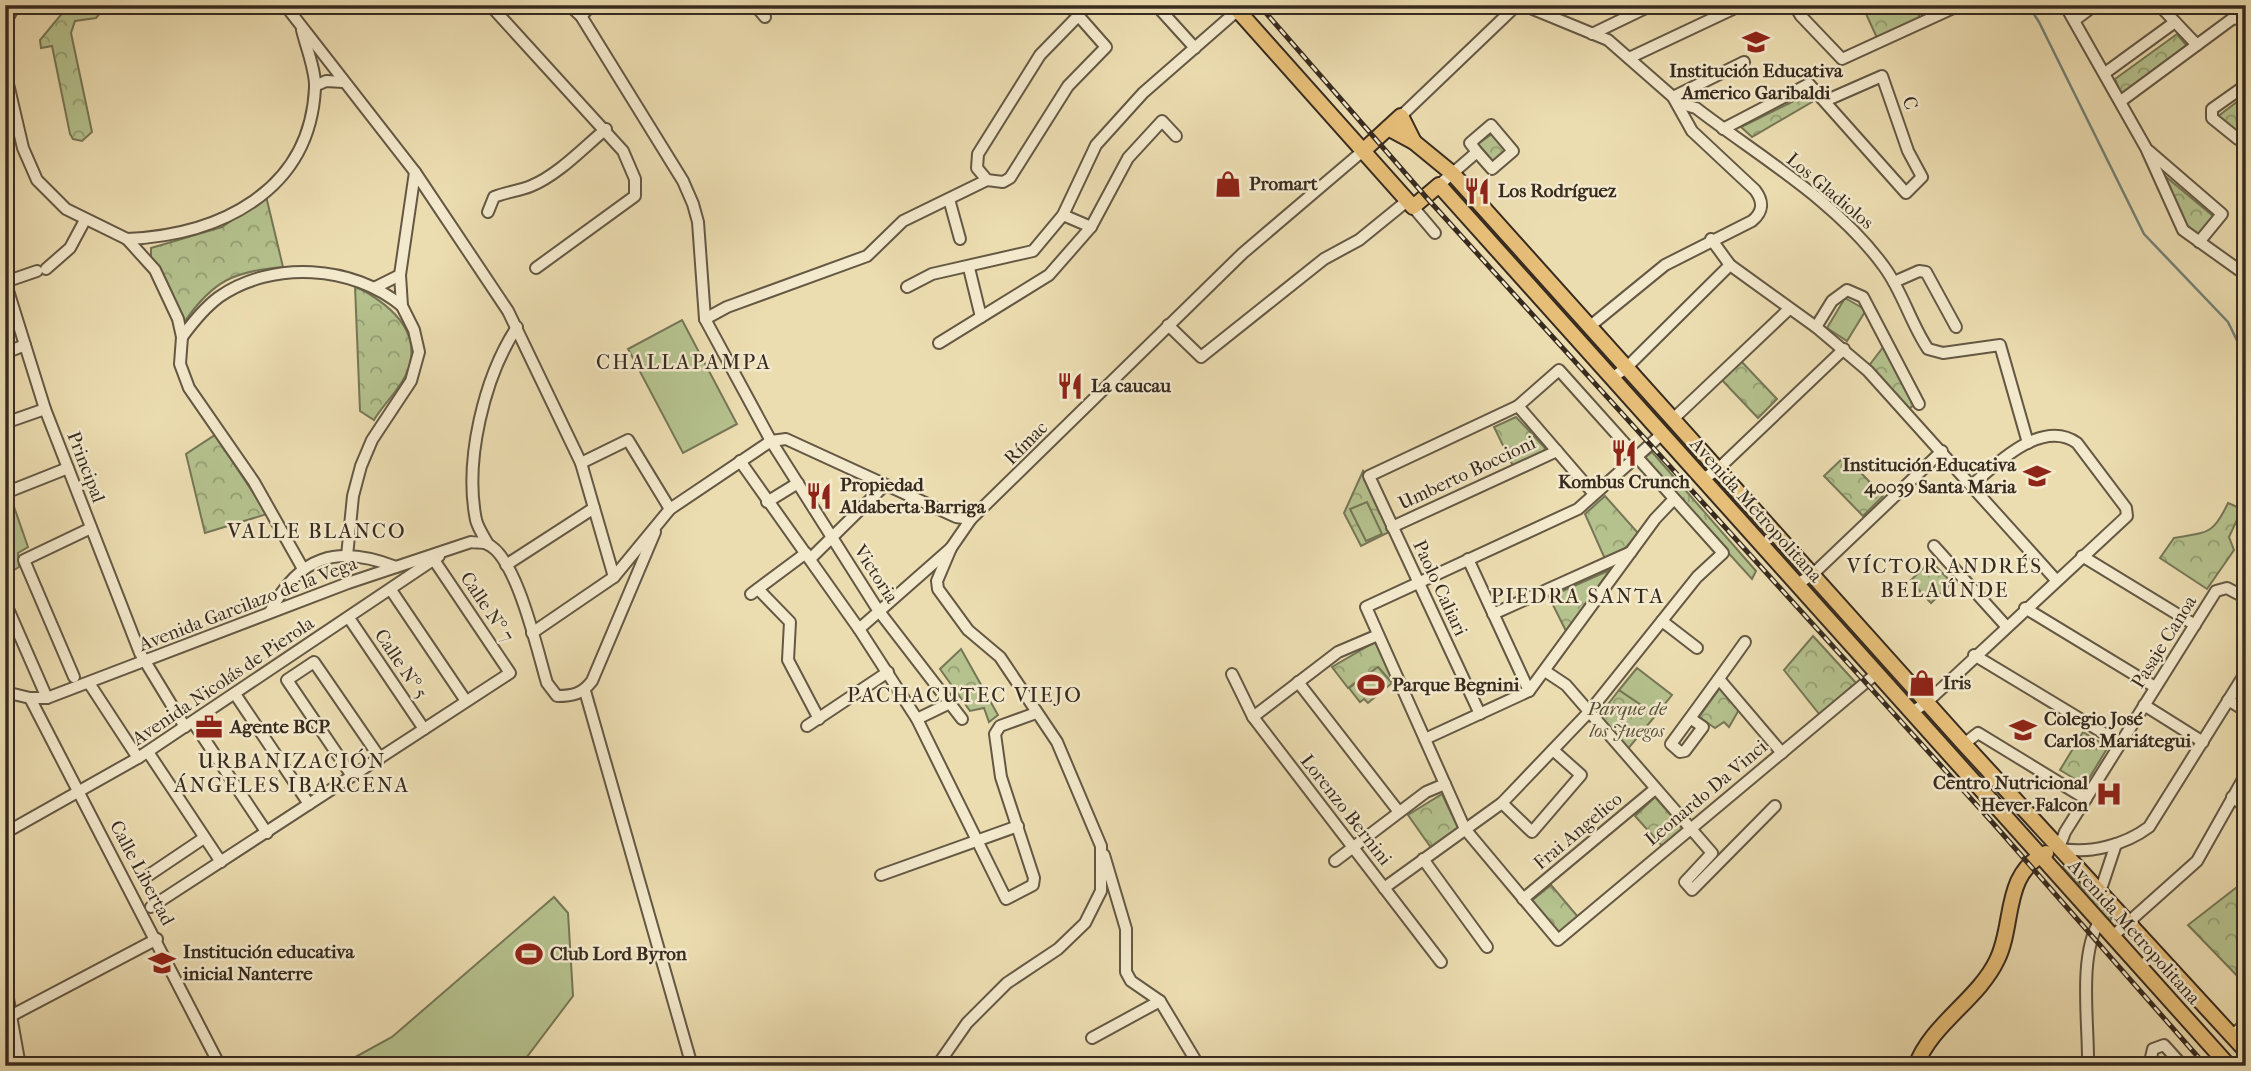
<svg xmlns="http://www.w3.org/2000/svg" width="2251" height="1071" font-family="'IM FELL French Canon',serif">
<defs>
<pattern id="grass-tufts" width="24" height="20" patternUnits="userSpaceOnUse" patternTransform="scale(1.75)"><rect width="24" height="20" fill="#b5c28e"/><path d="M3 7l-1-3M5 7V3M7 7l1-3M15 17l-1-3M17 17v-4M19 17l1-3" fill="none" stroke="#949e73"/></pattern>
<pattern id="forest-crowns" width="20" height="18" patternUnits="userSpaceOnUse" patternTransform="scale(1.75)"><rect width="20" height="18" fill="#b5c28e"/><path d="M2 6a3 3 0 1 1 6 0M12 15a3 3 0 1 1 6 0" fill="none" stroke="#949e73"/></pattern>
</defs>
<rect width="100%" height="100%" fill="#ecddb1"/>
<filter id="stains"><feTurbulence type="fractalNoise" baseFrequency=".00286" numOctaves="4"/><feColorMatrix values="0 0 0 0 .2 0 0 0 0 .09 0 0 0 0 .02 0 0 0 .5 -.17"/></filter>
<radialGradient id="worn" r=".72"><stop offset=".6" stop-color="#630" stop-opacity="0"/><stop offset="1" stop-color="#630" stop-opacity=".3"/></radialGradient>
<g fill="url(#grass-tufts)" stroke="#767656" stroke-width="2">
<polygon points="1453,187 1613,363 1610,365 1451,190"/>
<polygon points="1626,375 1706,466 1702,470 1622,381"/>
<polygon points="1652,452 1756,571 1752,579 1643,459"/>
<polygon points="1717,480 1802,571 1797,576 1712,483"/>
<polygon points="1812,584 1915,696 1908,702 1808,587"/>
<polygon points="2063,867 2112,918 2108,923 2057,870"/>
</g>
<g fill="url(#forest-crowns)" stroke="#767656" stroke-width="2">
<polygon points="69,5 107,5 96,18 75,21 71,33 92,132 82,141 73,139 70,134 52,46 41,48 40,40"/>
<polygon points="1862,5 1914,5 1920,18 1877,38"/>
<polygon points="2177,34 2187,46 2122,97 2115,79"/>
<polygon points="1806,95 1812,102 1752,137 1741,127"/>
<polygon points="2246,95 2246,119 2241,136 2217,117"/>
<polygon points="1493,133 1507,150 1494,163 1478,144"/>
<polygon points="2159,171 2213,216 2197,236 2181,223"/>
<path d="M266 196 283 267C234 271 213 281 185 321H180L167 283 151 257V248L222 227Z"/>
<path d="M355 286C386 302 423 329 408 370 401 389 384 403 374 420L360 411Z"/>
<polygon points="1884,346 1917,402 1909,409 1868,367"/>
<polygon points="1739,359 1777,399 1758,418 1720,378"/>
<polygon points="1516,417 1547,450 1513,466 1494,427"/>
<polygon points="215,435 267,514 205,533 186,454"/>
<polygon points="1845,456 1883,496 1863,516 1824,476"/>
<polygon points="1363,471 1389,532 1361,546 1344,513"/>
<polygon points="1605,496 1638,533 1624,550 1605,559 1585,514"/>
<polygon points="12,501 28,547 18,553 19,567 6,575 5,504"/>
<path d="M2228 503 2242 509 2229 537 2234 550 2207 589 2160 558 2174 538C2208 532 2213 535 2228 503Z"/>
<polygon points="1931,561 1952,583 1931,603 1910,581"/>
<polygon points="1610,570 1566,631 1549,597"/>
<polygon points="1813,636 1856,683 1820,715 1784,670"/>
<polygon points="1375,642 1394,681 1392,683 1378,667 1348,688 1332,667"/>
<polygon points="961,649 998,715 989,722 984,708 970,711 940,669"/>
<polygon points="1720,688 1740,708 1729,727 1724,722 1715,728 1699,717"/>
<polygon points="1619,690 1656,715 1627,750 1599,716"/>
<polygon points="2083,732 2108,747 2085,785 2060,770"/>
<polygon points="1442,794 1459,830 1432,849 1408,815"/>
<polygon points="1655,797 1684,830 1663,847 1635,816"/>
<polygon points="2246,880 2246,985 2188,925"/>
<polygon points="1551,885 1578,917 1558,935 1530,902"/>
</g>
<g fill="#b5c28e" stroke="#767656" stroke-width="2">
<polygon points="1845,298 1866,310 1847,341 1827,328"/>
<polygon points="682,320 737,424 683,453 628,349"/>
<polygon points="1367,502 1382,534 1366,541 1350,509"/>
<polygon points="1378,667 1392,683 1368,703 1364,699 1360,702 1349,688"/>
<polygon points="1637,668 1672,695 1656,715 1619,690"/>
<polygon points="554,897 568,913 573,996 520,1066 339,1066 392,1037"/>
</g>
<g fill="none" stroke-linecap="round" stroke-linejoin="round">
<polyline stroke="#728177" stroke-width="2.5" points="2028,5 2039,22 2144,234 2228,322 2246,359"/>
<defs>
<g id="minor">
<polyline points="285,5 415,172 508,311 581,463 614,577"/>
<polyline points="490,5 623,151 635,179 635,196 536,268"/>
<polyline points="569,5 581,16 683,181 693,204 698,222 705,319 771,441 878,610 962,719"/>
<polyline points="755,5 765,17"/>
<polyline points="1069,5 1106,47 1068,86 1010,178 1003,182 987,180 977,168 978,154 1040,55 1078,16"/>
<polyline points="1156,5 1195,48"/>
<path d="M1523 5 1608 40 1673 97 1692 131 1755 190C1764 202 1763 212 1752 221L1665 265 1589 327"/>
<polyline points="1800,5 1796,8 1801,16 1842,59 1960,5"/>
<polyline points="2065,5 2146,148 2183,230 2246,275"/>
<polyline points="2159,5 2197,45"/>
<polyline points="581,16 592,5"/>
<polyline points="2075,20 2095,5"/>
<polyline points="5,23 15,5"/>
<polyline points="1592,34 1652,5"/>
<polyline points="1629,58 1733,9 1733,5"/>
<polyline points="5,71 23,148 37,180 66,209 127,239 155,270 178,319 182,337 180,364 189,388 254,482 302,567"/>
<polyline points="2105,73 2175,22"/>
<polyline points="2246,85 2212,109 2212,118 2238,139 2246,137"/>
<polyline points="315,86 326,81 343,82"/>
<polyline points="1673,97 1744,62"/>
<polyline points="2121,101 2232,19 2246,17"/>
<path d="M1678 103 1696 108C1761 158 1837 201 1885 268 1903 293 1911 324 1928 349L1943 353 2000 345 2028 443"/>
<polyline points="1401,116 1517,5"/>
<polyline points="1723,129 1809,84 1906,193 1922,177 1908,151 1882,76 1825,101"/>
<polyline points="2149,151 2222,214 2199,242"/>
<polyline points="1439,185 1477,152 1492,169 1513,151 1491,125 1470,143 1477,152"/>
<polyline points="949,199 960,239"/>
<polyline points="1413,207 1435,233"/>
<path d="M488 212 494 197C506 192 519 191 531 186 558 175 583 148 606 129"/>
<polyline points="1063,215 1091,227"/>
<path d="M127 239C219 235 310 192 315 88 316 71 306 47 302 30"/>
<polyline points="1711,239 1730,265 1816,327 1868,371 2056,580"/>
<polyline points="969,268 981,317"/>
<polyline points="46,269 70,248 85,220"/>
<polyline points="5,281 45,409 140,653 185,727"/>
<polyline points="5,282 37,271"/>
<polyline points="1894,282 1919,271 1926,272 1956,327"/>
<polyline points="376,287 400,275"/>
<polyline points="907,287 932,274 1033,251 1063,215 1096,145 1143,93 1238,10"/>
<polyline points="705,319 727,307 867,256 903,221 987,180"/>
<polyline points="1168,325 1201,357 1324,259 1359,240 1407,201"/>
<polyline points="1816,327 1832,301 1847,290 1863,297 1919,404"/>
<path d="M182 337C193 322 204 308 219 297 272 260 353 265 402 306"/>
<polyline points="939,343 1049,275 1091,227 1128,158 1162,121 1176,136"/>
<polyline points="5,353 25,345"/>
<polyline points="1612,378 1626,368 1730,265"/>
<polyline points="1518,406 1594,494"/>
<polyline points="1672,420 1788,310"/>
<polyline points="5,423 45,409"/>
<polyline points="1662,434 1578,509 1366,607 1465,829 1558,940 1877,673"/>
<polyline points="740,461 859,629 917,719 1006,899 1033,885 1034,878 1001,777 995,734 1000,726 1036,713"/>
<polyline points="581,463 628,440 670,509"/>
<polyline points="1703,479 1717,470 1844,349"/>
<polyline points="5,493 68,468"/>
<polyline points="767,502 798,483"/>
<polyline points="1392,527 1557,451"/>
<path d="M488 544C484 537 478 528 476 520 464 461 484 377 517 327"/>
<polyline points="1934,546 2006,626"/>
<polyline points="347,556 353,496 361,466 372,440 411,381 419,352 414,330 402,306 400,275 415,172"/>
<polyline points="2082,556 2195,625"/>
<polyline points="810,559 884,486"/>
<polyline points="1468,559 1529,691"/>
<polyline points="506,565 594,508"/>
<polyline points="1797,584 1812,575 1942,451"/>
<polyline points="758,589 790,622 788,660 819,719"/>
<polyline points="391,590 466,701"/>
<polyline points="751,594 806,553"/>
<path d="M2246 598 2227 588 2216 591 2065 832 2059 848C2088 855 2125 845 2149 827L2246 672"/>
<polyline points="5,602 47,698"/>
<polyline points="2025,608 2155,687"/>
<path d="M270 612C299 556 337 544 396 567"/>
<polyline points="1493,614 1631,552"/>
<polyline points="349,618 424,729"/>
<polyline points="1662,621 1697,648"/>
<polyline points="859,629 951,548 971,519"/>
<polyline points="532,633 614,577 670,509 771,441 786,439 956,517 971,519 1243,253 1364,150"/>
<polyline points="1974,655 2120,743"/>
<polyline points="1545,671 1566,685 1712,853 1685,882 1692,890 1775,806"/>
<polyline points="1232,674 1253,717 1441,962"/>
<polyline points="74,677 24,560 91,528"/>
<polyline points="1719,679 1782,753"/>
<polyline points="1298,682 1399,812"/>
<polyline points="89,683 138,758"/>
<polyline points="585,691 692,1066"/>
<path d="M5 692 30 698H47L348 583 471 542C476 543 483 542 487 544 517 556 538 654 547 683L557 696C573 696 582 694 592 681L655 532"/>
<polyline points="235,694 309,804"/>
<polyline points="30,698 220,1066"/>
<polyline points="2228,700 2246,711"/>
<polyline points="2144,705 2203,742"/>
<path d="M1912 712 1926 703 2127 516 2126 508 2077 443C2042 418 1996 464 1971 486"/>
<polyline points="1253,717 1338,652 1378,635"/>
<path d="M1690 718 1703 727 1685 751 1680 752 1671 744C1696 710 1721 676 1745 642"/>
<polyline points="917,719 950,703"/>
<polyline points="193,722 267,833"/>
<polyline points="807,726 888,672"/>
<polyline points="1425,739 1529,691 1655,519 1674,499"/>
<polyline points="1964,744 1978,733 2086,799"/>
<polyline points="148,752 221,862"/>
<polyline points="352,776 287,680 314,662 380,758"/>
<polyline points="2232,797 2246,807"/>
<polyline points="1502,803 1532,832 1581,775 1553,750"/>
<polyline points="5,833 138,758 439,556"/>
<polyline points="1104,855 1126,929 1126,972 1131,981 1160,1001 1199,1066"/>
<polyline points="1423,859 1487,947"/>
<polyline points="1335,861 1426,792 1445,784"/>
<polyline points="881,875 1018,826"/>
<polyline points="146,877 204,838"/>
<polyline points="1384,888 1502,803 1589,712 1697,577 1723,553 1559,370 1518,406 1369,476 1480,714"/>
<polyline points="2100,892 2116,844"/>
<polyline points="1523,899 1655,789"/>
<polyline points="151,907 510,673 434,560"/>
<polyline points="2113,936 2197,861 2246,774"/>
<polyline points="5,982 20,1066"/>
<polyline points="5,1019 157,939"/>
<polyline points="2232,1036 2246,1023"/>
<polyline points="1092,1038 1160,1001"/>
<polyline points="937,1066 967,1023 1007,983 1058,949 1085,923 1101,891 1101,846 1057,742 1000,657 968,630 938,589 937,581 951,548"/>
<path d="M2088 1066C2089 1025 2078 957 2099 922"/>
<polyline points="2149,1066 2153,1049 2164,1045 2183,1066"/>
</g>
<g id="major">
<polyline points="1233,5 1413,207 1439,185 2229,1066"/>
<polyline points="1388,128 1414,142 1453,174 1964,744 2246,1051"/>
<polyline points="1364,150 1401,116 1414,142"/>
<path d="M1916 1066C1931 1024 1978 1000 1997 960 2015 924 2002 874 2046 853"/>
</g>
</defs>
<use href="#minor" stroke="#645844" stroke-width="14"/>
<use href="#major" stroke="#372b1f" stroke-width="18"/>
<use href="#minor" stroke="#f3e9cc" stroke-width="10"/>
<use href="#major" stroke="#e6be78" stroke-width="14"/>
<defs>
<polyline id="rail" points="1259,5 1426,197 1992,822 2206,1066"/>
</defs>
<use href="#rail" stroke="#372b1f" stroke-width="5"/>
<use href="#rail" stroke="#f3e9cc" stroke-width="2.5" stroke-dasharray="8" stroke-linecap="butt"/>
</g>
<defs>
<symbol id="school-bare" viewBox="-9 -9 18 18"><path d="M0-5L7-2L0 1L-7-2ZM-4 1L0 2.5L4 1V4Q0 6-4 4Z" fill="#8f2418" stroke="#f3e9cc" stroke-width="2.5" paint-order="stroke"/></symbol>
<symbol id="shop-bare" viewBox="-9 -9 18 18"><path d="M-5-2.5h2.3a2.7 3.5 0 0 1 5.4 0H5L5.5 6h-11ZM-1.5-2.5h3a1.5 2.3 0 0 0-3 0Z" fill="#8f2418" stroke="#f3e9cc" stroke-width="2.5" paint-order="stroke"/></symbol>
<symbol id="restaurant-bare" viewBox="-9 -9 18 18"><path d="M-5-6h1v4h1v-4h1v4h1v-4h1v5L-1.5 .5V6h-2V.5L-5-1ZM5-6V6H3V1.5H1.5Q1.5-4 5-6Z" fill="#8f2418" stroke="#f3e9cc" stroke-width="2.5" paint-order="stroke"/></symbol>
<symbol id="stadium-bare" viewBox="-9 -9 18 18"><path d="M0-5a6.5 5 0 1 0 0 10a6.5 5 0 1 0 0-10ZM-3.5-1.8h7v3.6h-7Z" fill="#8f2418" stroke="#f3e9cc" stroke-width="2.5" paint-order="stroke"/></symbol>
<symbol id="office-bare" viewBox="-9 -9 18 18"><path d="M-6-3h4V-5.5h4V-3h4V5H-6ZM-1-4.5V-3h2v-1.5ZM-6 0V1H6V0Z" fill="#8f2418" stroke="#f3e9cc" stroke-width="2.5" paint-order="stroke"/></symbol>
<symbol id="hospital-bare" viewBox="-9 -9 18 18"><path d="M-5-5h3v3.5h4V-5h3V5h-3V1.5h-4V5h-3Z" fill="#8f2418" stroke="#f3e9cc" stroke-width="2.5" paint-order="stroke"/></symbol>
</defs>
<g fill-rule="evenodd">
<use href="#school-bare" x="1737" y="23" width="38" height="38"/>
<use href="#shop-bare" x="1209" y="165" width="38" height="38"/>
<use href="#restaurant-bare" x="1458" y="172" width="38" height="38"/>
<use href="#restaurant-bare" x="1051" y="367" width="38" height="38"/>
<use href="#restaurant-bare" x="1605" y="434" width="38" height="38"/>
<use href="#school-bare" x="2018" y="457" width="38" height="38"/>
<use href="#restaurant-bare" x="800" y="477" width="38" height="38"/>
<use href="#shop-bare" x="1903" y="664" width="38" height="38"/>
<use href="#stadium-bare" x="1352" y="666" width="38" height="38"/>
<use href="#office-bare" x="190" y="708" width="38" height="38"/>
<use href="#school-bare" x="2004" y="711" width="38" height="38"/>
<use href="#hospital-bare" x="2090" y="775" width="38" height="38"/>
<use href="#stadium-bare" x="510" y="935" width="38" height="38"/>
<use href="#school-bare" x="143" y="944" width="38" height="38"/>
</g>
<g text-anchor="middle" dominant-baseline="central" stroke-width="5" stroke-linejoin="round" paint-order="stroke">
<g font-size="19" font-weight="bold" fill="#372b1f" stroke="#f3e9cc" text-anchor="start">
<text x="1756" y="71" text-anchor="middle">Institución Educativa<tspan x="1756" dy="22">Americo Garibaldi</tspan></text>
<text x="1249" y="184">Promart</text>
<text x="1498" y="191">Los Rodríguez</text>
<text x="1091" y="386">La caucau</text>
<text x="2016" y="465" text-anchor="end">Institución Educativa<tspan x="2016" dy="22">40039 Santa Maria</tspan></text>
<text x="1624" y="482" text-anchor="middle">Kombus Crunch</text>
<text x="840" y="485">Propiedad<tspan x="840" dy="22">Aldaberta Barriga</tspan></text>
<text x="1943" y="683">Iris</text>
<text x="1392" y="685">Parque Begnini</text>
<text x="2044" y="719">Colegio José<tspan x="2044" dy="22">Carlos Mariátegui</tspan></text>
<text x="230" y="727">Agente BCP</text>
<text x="2088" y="783" text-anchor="end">Centro Nutricional<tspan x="2088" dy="22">Hever Falcon</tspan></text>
<text x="183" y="952">Institución educativa<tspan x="183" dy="22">inicial Nanterre</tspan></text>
<text x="550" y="954">Club Lord Byron</text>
</g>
<g font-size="19" fill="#372b1f" stroke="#f3e9cc">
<text transform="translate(1910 103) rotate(71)">C</text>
<text transform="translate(1830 191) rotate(40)">Los Gladiolos</text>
<text transform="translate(1026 443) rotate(-45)">Rímac</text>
<text transform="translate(86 467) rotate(69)">Principal</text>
<text transform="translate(1467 473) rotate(-25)">Umberto Boccioni</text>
<text transform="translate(1756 510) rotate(48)">Avenida Metropolitana</text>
<text transform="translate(876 574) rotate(57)">Victoria</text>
<text transform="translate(1440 588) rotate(65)">Paolo Caliari</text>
<text transform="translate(248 604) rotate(-21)">Avenida Garcilazo de la Vega</text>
<text transform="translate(487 607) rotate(56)">Calle N° 7</text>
<text transform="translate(2164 642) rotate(-58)">Pasaje Canoa</text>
<text transform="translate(401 664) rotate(56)">Calle N° 5</text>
<text transform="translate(223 681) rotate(-34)">Avenida Nicolás de Pierola</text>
<text transform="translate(1706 793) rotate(-40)">Leonardo Da Vinci</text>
<text transform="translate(1346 810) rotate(52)">Lorenzo Bernini</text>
<text transform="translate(1578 831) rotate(-40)">Frai Angelico</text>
<text transform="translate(142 873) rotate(62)">Calle Libertad</text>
<text transform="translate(2134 932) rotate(48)">Avenida Metropolitana</text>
</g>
<g font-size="19" font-style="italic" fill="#56513b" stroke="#f3e9cc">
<text x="1627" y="709">Parque de<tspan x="1627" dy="22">los Juegos</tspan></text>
</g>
<g font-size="21" letter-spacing="2" fill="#372b1f" stroke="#f3e9cc">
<text x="684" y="362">CHALLAPAMPA</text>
<text x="317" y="531">VALLE BLANCO</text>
<text x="1945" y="566">VÍCTOR ANDRÉS<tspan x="1945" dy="24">BELAÚNDE</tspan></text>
<text x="1578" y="596">PIEDRA SANTA</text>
<text x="965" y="695">PACHACUTEC VIEJO</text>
<text x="292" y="761">URBANIZACIÓN<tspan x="292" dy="24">ÁNGELES IBARCENA</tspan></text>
</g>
</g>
<rect width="2251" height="1071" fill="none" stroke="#ecddb1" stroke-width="28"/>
<rect x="7" y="7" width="2237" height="1057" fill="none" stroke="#372b1f" stroke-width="3.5"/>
<rect x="14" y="14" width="2223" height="1043" fill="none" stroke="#372b1f" stroke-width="2"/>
<rect width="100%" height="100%" filter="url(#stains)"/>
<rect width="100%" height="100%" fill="url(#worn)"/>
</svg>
